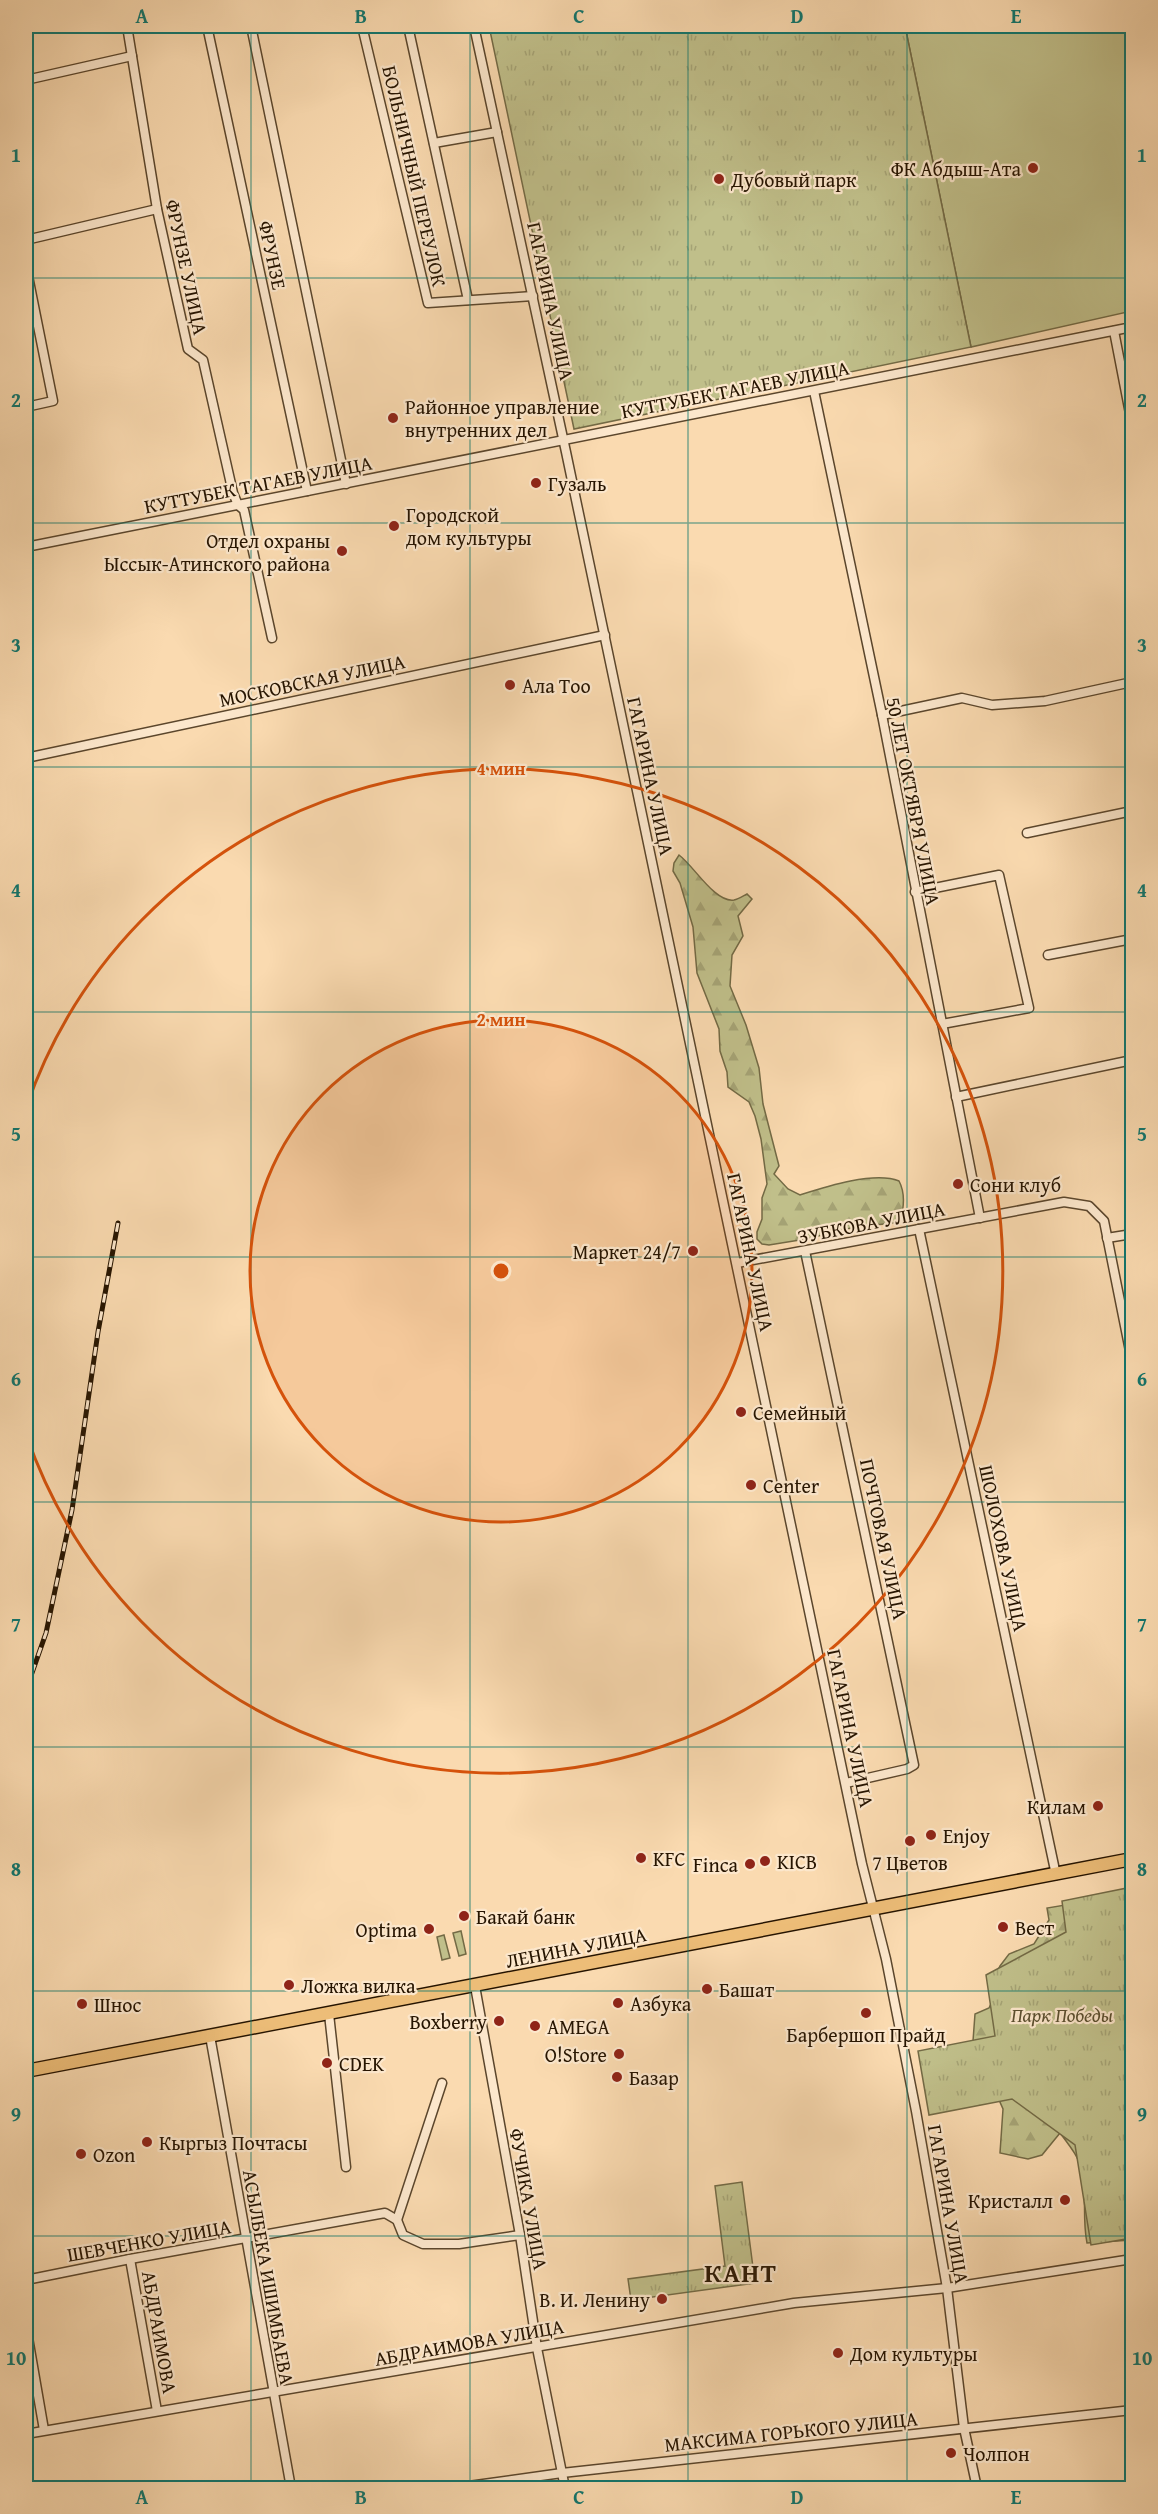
<svg xmlns="http://www.w3.org/2000/svg" width="1158" height="2514" font-family="'Gentium Book Plus',serif">
<defs>
<pattern id="forest-firs" width="22" height="20" patternUnits="userSpaceOnUse" patternTransform="scale(1.5)"><rect width="22" height="20" fill="#c0bf8a"/><path d="M5 1l3.5 6h-7zM16 11l3.5 6h-7z" fill="#a5a375"/></pattern>
<pattern id="park-tufts" width="24" height="20" patternUnits="userSpaceOnUse" patternTransform="scale(1.5)"><rect width="24" height="20" fill="#c0bf8a"/><path d="M3 7l-1-3M5 7V3M7 7l1-3M15 17l-1-3M17 17v-4M19 17l1-3" fill="none" stroke="#a5a375"/></pattern>
</defs>
<rect width="100%" height="100%" fill="#fadab0"/>
<filter id="stains"><feTurbulence type="fractalNoise" baseFrequency=".00333" numOctaves="4"/><feColorMatrix values="0 0 0 0 .2 0 0 0 0 .09 0 0 0 0 .02 0 0 0 .5 -.17"/></filter>
<radialGradient id="worn" r=".72"><stop offset=".6" stop-color="#630" stop-opacity="0"/><stop offset="1" stop-color="#630" stop-opacity=".3"/></radialGradient>
<g fill="#c0bf8a" stroke="#736a45" stroke-width="1.5">
<polygon points="905,26 1132,26 1132,311 971,347"/>
<polygon points="461,1931 466,1954 459,1956 453,1933"/>
<polygon points="444,1935 450,1958 442,1960 437,1937"/>
</g>
<g fill="url(#forest-firs)" stroke="#736a45" stroke-width="1.5">
<path d="M679 855C694 866 715 903 734 900 738 899 743 896 747 894L752 899 738 916 743 936 732 955 730 986 746 1025 759 1068 763 1104 779 1166 774 1174 788 1189 800 1195C825 1187 874 1171 899 1181 906 1194 904 1208 900 1222L851 1228 806 1239 769 1245 762 1244 757 1239V1232L762 1219V1198L767 1184 761 1139 755 1116 749 1102 728 1087 727 1072 720 1051 719 1029 697 973 693 927 680 883 673 871 674 863Z"/>
<path d="M1071 1904 1132 2235 1131 2240 1087 2243C1082 2219 1087 2194 1082 2171 1079 2157 1069 2145 1060 2133L1042 2155 1028 2159 1000 2153 1003 2109 973 2041 975 2014 989 2008 995 1995 994 1979 1000 1966 1009 1954 1034 1944 1049 1920 1047 1908Z"/>
</g>
<g fill="url(#park-tufts)" stroke="#736a45" stroke-width="1.5">
<polygon points="489,26 905,26 971,347 574,429"/>
<polygon points="1132,1887 1132,2238 1091,2245 1075,2145 1012,2099 929,2115 918,2051 995,2036 986,1975 1066,1932 1062,1901"/>
<polygon points="742,2182 755,2283 631,2300 628,2279 725,2266 715,2186"/>
</g>
<g fill="none" stroke-linecap="round" stroke-linejoin="round">
<defs>
<g id="minor">
<polyline points="127,26 157,209 188,349 203,360 233,493 238,505 244,510 272,638"/>
<polyline points="207,26 307,491"/>
<polyline points="251,26 346,484"/>
<polyline points="362,26 428,303 533,296"/>
<polyline points="408,26 468,300"/>
<polyline points="474,26 566,452 862,1864 886,1959 916,2111 947,2288 964,2428 977,2488"/>
<polyline points="26,80 132,56"/>
<polyline points="434,143 497,132"/>
<polyline points="26,240 157,209"/>
<polyline points="26,266 53,401 26,407"/>
<polyline points="1114,331 1132,424"/>
<polyline points="814,391 882,715 980,1218"/>
<polyline points="26,547 1132,327"/>
<polyline points="882,715 962,698 992,705 1045,701 1132,682"/>
<polyline points="26,758 605,635"/>
<polyline points="1027,833 1132,811"/>
<polyline points="915,892 999,875 1029,1008 942,1024"/>
<polyline points="1048,955 1132,939"/>
<polyline points="956,1097 1132,1060"/>
<polyline points="919,1229 1056,1875"/>
<polyline points="1107,1238 1132,1234"/>
<polyline points="805,1251 914,1765 907,1769 846,1783"/>
<polyline points="737,1263 1064,1202 1089,1206 1104,1221 1132,1361"/>
<polyline points="475,1986 520,2235 537,2348 565,2488"/>
<polyline points="329,2014 346,2167"/>
<polyline points="210,2036 291,2488"/>
<polyline points="397,2220 442,2083"/>
<polyline points="130,2259 157,2411"/>
<polyline points="26,2280 130,2259 385,2213 397,2220 403,2235 423,2244 459,2244 520,2235"/>
<polyline points="26,2326 44,2430"/>
<polyline points="26,2434 794,2303 947,2288 1132,2259"/>
<polyline points="454,2488 562,2473 1132,2410"/>
</g>
<polyline id="primary" points="26,2071 1132,1859"/>
</defs>
<use href="#minor" stroke="#5b462c" stroke-width="11"/>
<use href="#primary" stroke="#261400" stroke-width="15"/>
<use href="#minor" stroke="#fce7cc" stroke-width="8"/>
<use href="#primary" stroke="#edbd78" stroke-width="12"/>
<defs>
<polyline id="rail" points="26,1690 46,1633 72,1510 98,1332 118,1223"/>
</defs>
<use href="#rail" stroke="#261400" stroke-width="5"/>
<use href="#rail" stroke="#fce7cc" stroke-width="3" stroke-dasharray="9" stroke-linecap="butt"/>
</g>
<path fill="none" stroke="#0f766e" stroke-width="1.5" stroke-opacity="0.55" d="M251 26V2488M470 26V2488M688 26V2488M907 26V2488M26 278H1132M26 523H1132M26 767H1132M26 1012H1132M26 1257H1132M26 1502H1132M26 1747H1132M26 1991H1132M26 2236H1132"/>
<circle cx="501" cy="1271" r="251" fill="#d5520b" fill-opacity=".12"/>
<g fill="none" stroke="#d5520b" stroke-width="3">
<circle cx="501" cy="1271" r="251"/>
<path d="M26 1108A502 502 0 1 1 26 1434"/>
</g>
<g fill="#8f2418" stroke="#fce7cc" stroke-width="2">
<circle cx="1033" cy="168" r="6"/>
<circle cx="719" cy="179" r="6"/>
<circle cx="393" cy="418" r="6"/>
<circle cx="536" cy="483" r="6"/>
<circle cx="394" cy="526" r="6"/>
<circle cx="342" cy="551" r="6"/>
<circle cx="510" cy="685" r="6"/>
<circle cx="958" cy="1184" r="6"/>
<circle cx="693" cy="1251" r="6"/>
<circle cx="741" cy="1412" r="6"/>
<circle cx="751" cy="1485" r="6"/>
<circle cx="1098" cy="1806" r="6"/>
<circle cx="931" cy="1835" r="6"/>
<circle cx="910" cy="1841" r="6"/>
<circle cx="641" cy="1858" r="6"/>
<circle cx="765" cy="1861" r="6"/>
<circle cx="750" cy="1864" r="6"/>
<circle cx="464" cy="1916" r="6"/>
<circle cx="1003" cy="1927" r="6"/>
<circle cx="429" cy="1929" r="6"/>
<circle cx="289" cy="1985" r="6"/>
<circle cx="707" cy="1989" r="6"/>
<circle cx="618" cy="2003" r="6"/>
<circle cx="82" cy="2004" r="6"/>
<circle cx="866" cy="2013" r="6"/>
<circle cx="499" cy="2021" r="6"/>
<circle cx="535" cy="2026" r="6"/>
<circle cx="619" cy="2054" r="6"/>
<circle cx="327" cy="2063" r="6"/>
<circle cx="617" cy="2077" r="6"/>
<circle cx="147" cy="2142" r="6"/>
<circle cx="81" cy="2154" r="6"/>
<circle cx="1065" cy="2200" r="6"/>
<circle cx="662" cy="2299" r="6"/>
<circle cx="838" cy="2353" r="6"/>
<circle cx="951" cy="2453" r="6"/>
</g>
<g text-anchor="middle" dominant-baseline="central" stroke-width="4.5" stroke-linejoin="round" paint-order="stroke">
<g font-size="20" fill="#261400" stroke="#fce7cc" text-anchor="start">
<text x="1021" y="168" text-anchor="end">ФК Абдыш-Ата</text>
<text x="731" y="179">Дубовый парк</text>
<text x="405" y="406">Районное управление<tspan x="405" dy="23">внутренних дел</tspan></text>
<text x="548" y="483">Гузаль</text>
<text x="406" y="514">Городской<tspan x="406" dy="23">дом культуры</tspan></text>
<text x="330" y="540" text-anchor="end">Отдел охраны<tspan x="330" dy="23">Ыссык-Атинского района</tspan></text>
<text x="522" y="685">Ала Тоо</text>
<text x="970" y="1184">Сони клуб</text>
<text x="681" y="1251" text-anchor="end">Маркет 24/7</text>
<text x="753" y="1412">Семейный</text>
<text x="763" y="1485">Center</text>
<text x="1086" y="1806" text-anchor="end">Килам</text>
<text x="943" y="1835">Enjoy</text>
<text x="653" y="1858">KFC</text>
<text x="777" y="1861">KICB</text>
<text x="910" y="1862" text-anchor="middle">7 Цветов</text>
<text x="738" y="1864" text-anchor="end">Finca</text>
<text x="476" y="1916">Бакай банк</text>
<text x="1015" y="1927">Вест</text>
<text x="417" y="1929" text-anchor="end">Optima</text>
<text x="301" y="1985">Ложка вилка</text>
<text x="719" y="1989">Башат</text>
<text x="630" y="2003">Азбука</text>
<text x="94" y="2004">Шнос</text>
<text x="487" y="2021" text-anchor="end">Boxberry</text>
<text x="547" y="2026">AMEGA</text>
<text x="866" y="2034" text-anchor="middle">Барбершоп Прайд</text>
<text x="607" y="2054" text-anchor="end">O!Store</text>
<text x="339" y="2063">CDEK</text>
<text x="629" y="2077">Базар</text>
<text x="159" y="2142">Кыргыз Почтасы</text>
<text x="93" y="2154">Ozon</text>
<text x="1053" y="2200" text-anchor="end">Кристалл</text>
<text x="650" y="2299" text-anchor="end">В. И. Ленину</text>
<text x="850" y="2353">Дом культуры</text>
<text x="963" y="2453">Чолпон</text>
</g>
<g font-size="20" fill="#261400" stroke="#fce7cc">
<text transform="translate(415 176) rotate(77)">БОЛЬНИЧНЫЙ ПЕРЕУЛОК</text>
<text transform="translate(273 255) rotate(78)">ФРУНЗЕ</text>
<text transform="translate(187 267) rotate(78)">ФРУНЗЕ УЛИЦА</text>
<text transform="translate(551 301) rotate(78)">ГАГАРИНА УЛИЦА</text>
<text transform="translate(735 389) rotate(-11)">КУТТУБЕК ТАГАЕВ УЛИЦА</text>
<text transform="translate(258 484) rotate(-11)">КУТТУБЕК ТАГАЕВ УЛИЦА</text>
<text transform="translate(312 680) rotate(-12)">МОСКОВСКАЯ УЛИЦА</text>
<text transform="translate(651 776) rotate(78)">ГАГАРИНА УЛИЦА</text>
<text transform="translate(914 801) rotate(79)">50 ЛЕТ ОКТЯБРЯ УЛИЦА</text>
<text transform="translate(871 1222) rotate(-11)">ЗУБКОВА УЛИЦА</text>
<text transform="translate(751 1252) rotate(78)">ГАГАРИНА УЛИЦА</text>
<text transform="translate(884 1539) rotate(78)">ПОЧТОВАЯ УЛИЦА</text>
<text transform="translate(1004 1548) rotate(78)">ШОЛОХОВА УЛИЦА</text>
<text transform="translate(851 1728) rotate(78)">ГАГАРИНА УЛИЦА</text>
<text transform="translate(576 1947) rotate(-11)">ЛЕНИНА УЛИЦА</text>
<text transform="translate(529 2199) rotate(80)">ФУЧИКА УЛИЦА</text>
<text transform="translate(949 2204) rotate(80)">ГАГАРИНА УЛИЦА</text>
<text transform="translate(149 2240) rotate(-10)">ШЕВЧЕНКО УЛИЦА</text>
<text transform="translate(269 2277) rotate(80)">АСЫЛБЕКА ИШИМБАЕВА</text>
<text transform="translate(160 2332) rotate(80)">АБДРАИМОВА</text>
<text transform="translate(469 2342) rotate(-10)">АБДРАИМОВА УЛИЦА</text>
<text transform="translate(791 2431) rotate(-6)">МАКСИМА ГОРЬКОГО УЛИЦА</text>
</g>
<g font-size="20" font-style="italic" fill="#5c5030" stroke="#fce7cc">
<text x="1062" y="2014">Парк Победы</text>
</g>
<g font-size="26" font-weight="bold" letter-spacing="1.5" fill="#261400" stroke="#fce7cc">
<text x="741" y="2272">КАНТ</text>
</g>
</g>
<circle cx="501" cy="1271" r="9" fill="#d5520b" stroke="#fce7cc" stroke-width="3"/>
<g font-size="18" text-anchor="middle" font-weight="bold" fill="#d5520b" stroke="#fce7cc" stroke-width="4.5" stroke-linejoin="round" paint-order="stroke">
<text x="501" y="775">4 мин</text>
<text x="501" y="1026">2 мин</text>
</g>
<rect width="1158" height="2514" fill="none" stroke="#fadab0" stroke-width="66"/>
<rect x="33" y="33" width="1092" height="2448" fill="none" stroke="#0f766e" stroke-width="2"/>
<g font-size="20" text-anchor="middle" font-weight="bold" fill="#0f766e">
<text x="142" y="23">A</text>
<text x="361" y="23">B</text>
<text x="579" y="23">C</text>
<text x="797" y="23">D</text>
<text x="1016" y="23">E</text>
<text x="16" y="162">1</text>
<text x="1142" y="162">1</text>
<text x="16" y="407">2</text>
<text x="1142" y="407">2</text>
<text x="16" y="652">3</text>
<text x="1142" y="652">3</text>
<text x="16" y="897">4</text>
<text x="1142" y="897">4</text>
<text x="16" y="1141">5</text>
<text x="1142" y="1141">5</text>
<text x="16" y="1386">6</text>
<text x="1142" y="1386">6</text>
<text x="16" y="1631">7</text>
<text x="1142" y="1631">7</text>
<text x="16" y="1876">8</text>
<text x="1142" y="1876">8</text>
<text x="16" y="2121">9</text>
<text x="1142" y="2121">9</text>
<text x="16" y="2365">10</text>
<text x="1142" y="2365">10</text>
<text x="142" y="2504">A</text>
<text x="361" y="2504">B</text>
<text x="579" y="2504">C</text>
<text x="797" y="2504">D</text>
<text x="1016" y="2504">E</text>
</g>
<rect width="100%" height="100%" filter="url(#stains)"/>
<rect width="100%" height="100%" fill="url(#worn)"/>
</svg>
